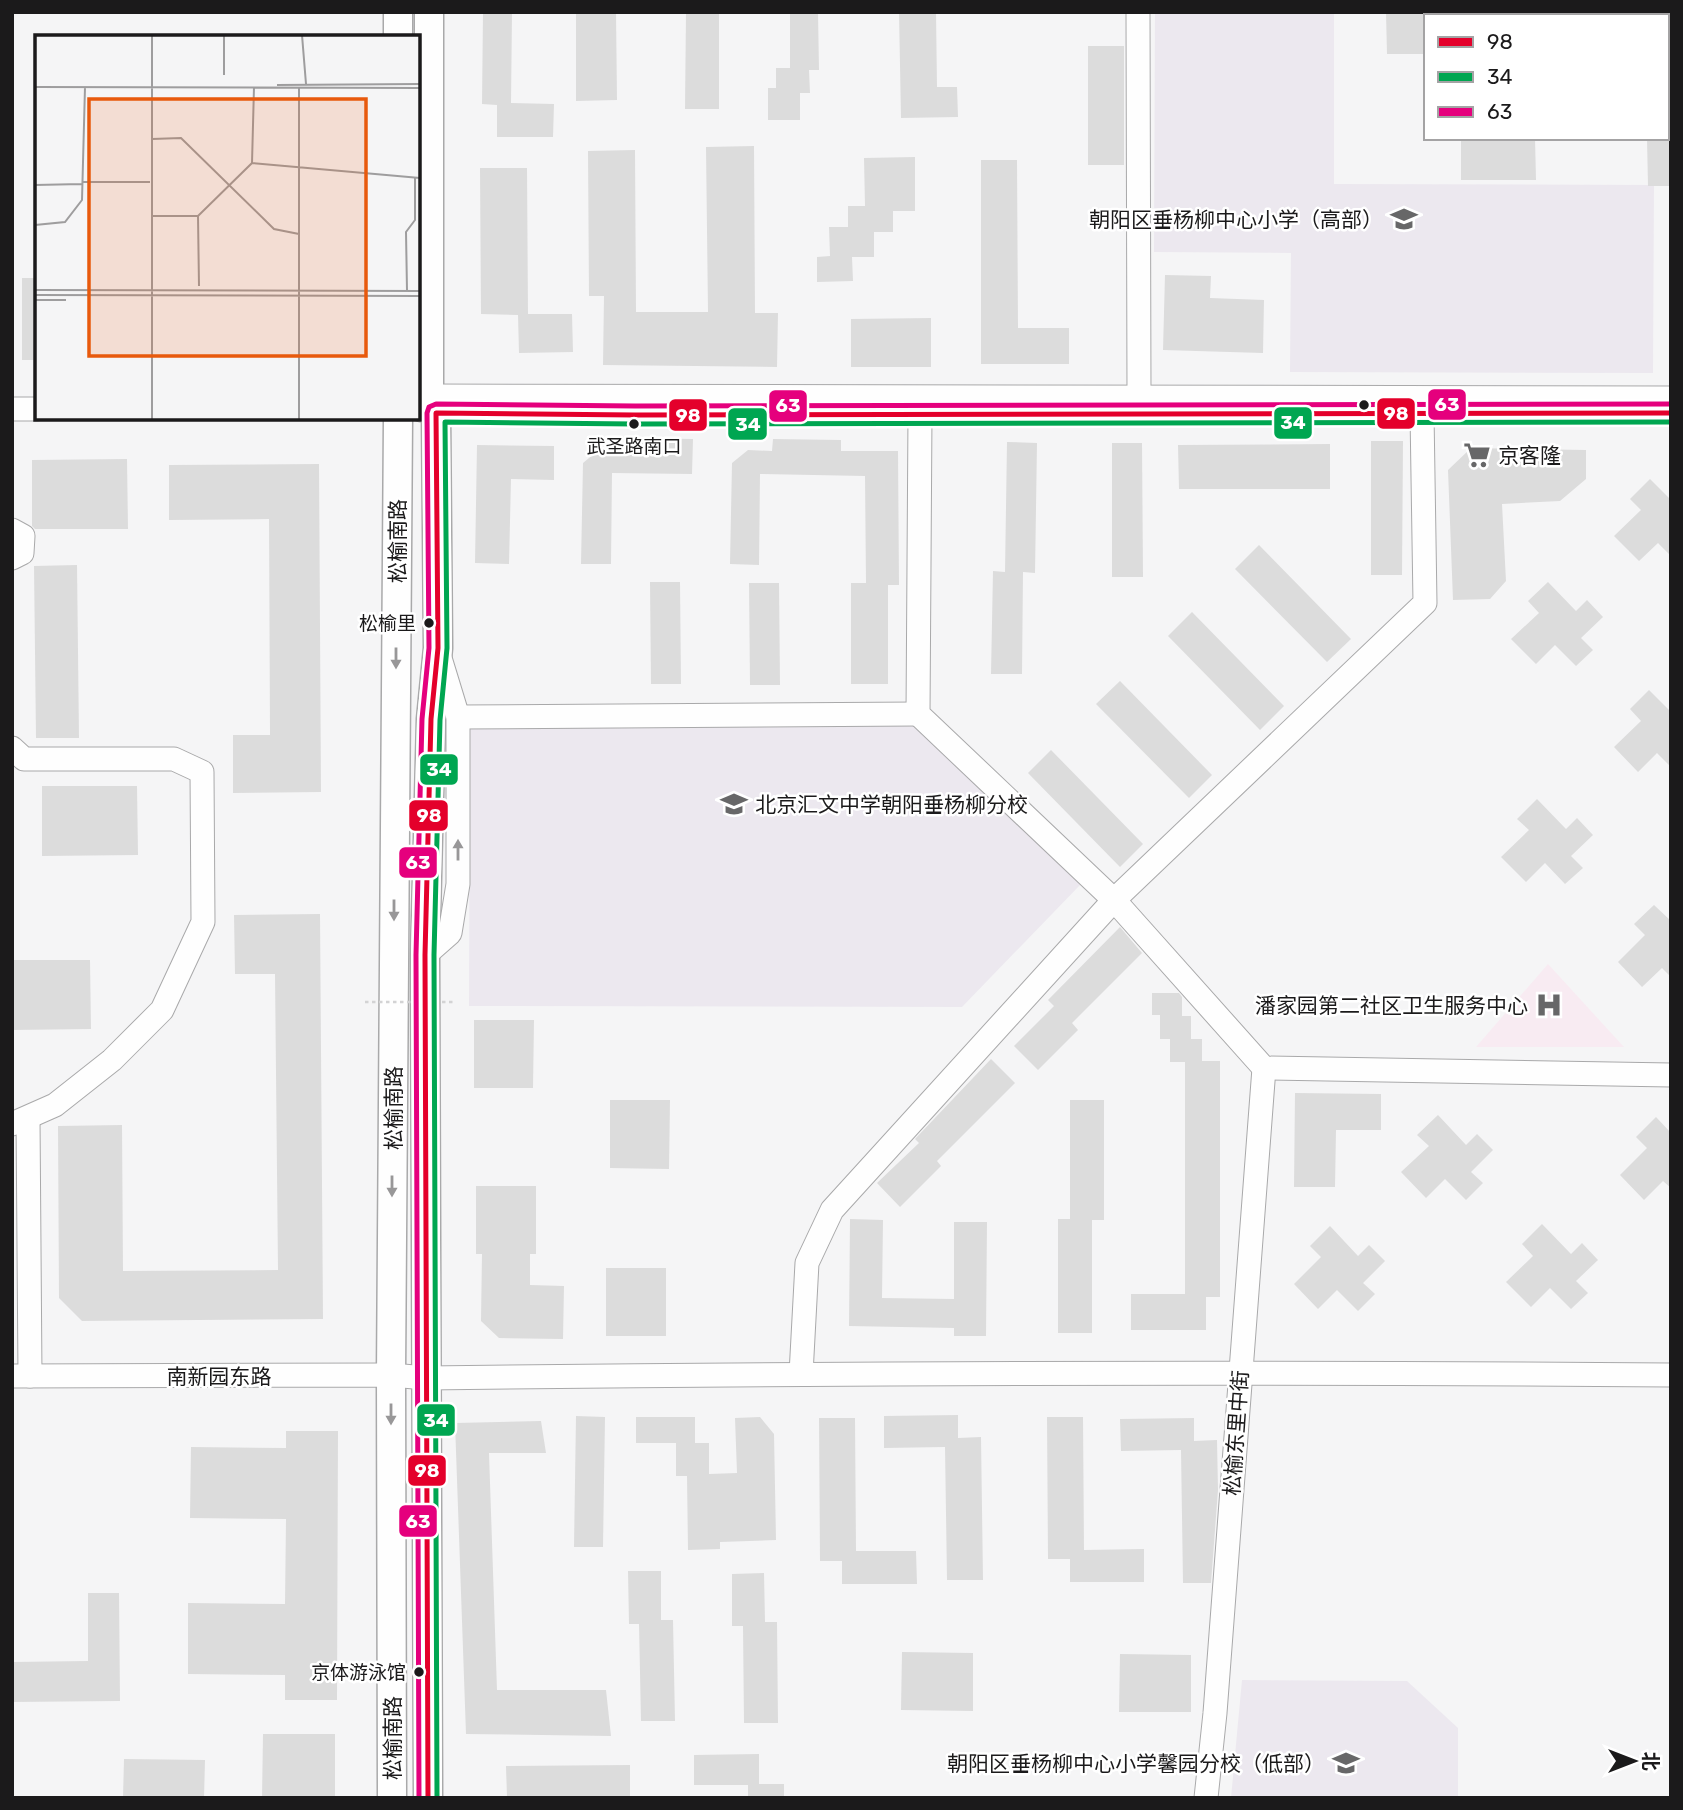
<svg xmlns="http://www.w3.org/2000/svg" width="1683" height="1810" font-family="Rubik,'Noto Sans SC',sans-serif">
<rect width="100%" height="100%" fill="#f5f5f6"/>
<g fill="#ece8ef">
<polygon points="1155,12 1334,12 1334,184 1654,185 1653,373 1290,372 1291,253 1154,252"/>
<polygon points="470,723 917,724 1081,884 962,1007 469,1006"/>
<polygon points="1242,1680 1407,1681 1458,1728 1458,1798 1231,1798"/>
</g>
<polygon fill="#f8ebf2" points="1548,964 1624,1047 1476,1047"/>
<g fill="#dcdcdc">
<polygon points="483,12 512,12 511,103 554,104 553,137 497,137 497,105 482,104"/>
<polygon points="576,12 616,12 617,100 576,101"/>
<polygon points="686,12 719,12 719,109 685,109"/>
<polygon points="790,12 818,12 819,70 809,70 810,93 800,93 800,120 768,120 768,88 776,88 776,68 790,68"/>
<polygon points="899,12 936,12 937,87 957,87 958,117 901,118"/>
<polygon points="1386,12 1426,12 1426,54 1387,54"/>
<rect x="1088" y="46" width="36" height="119"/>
<polygon points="1461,138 1535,138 1536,180 1461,180"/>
<polygon points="1647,138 1671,138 1671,186 1648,186"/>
<polygon points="754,146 755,313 778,313 777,367 603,365 604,296 589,296 588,151 635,150 636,312 708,312 706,147"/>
<polygon points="915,157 915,211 893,211 893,232 874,232 874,257 852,257 853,281 817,282 817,257 830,256 829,227 848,227 848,206 865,206 864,158"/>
<polygon points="981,160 1017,160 1018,328 1069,328 1069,364 981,364"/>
<polygon points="480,168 527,168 528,314 572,314 573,352 519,353 518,315 481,314"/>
<polygon points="1165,275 1211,276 1210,298 1264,300 1263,353 1163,350"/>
<rect x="22" y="278" width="15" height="82"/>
<polygon points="931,318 931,367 851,367 851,319"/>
<polygon points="624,438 693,439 692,474 612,473 611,564 581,564 583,463 600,449 624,450"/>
<polygon points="773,439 841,440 841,451 898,451 899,585 888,585 888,684 851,684 851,583 866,583 865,476 760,474 759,565 730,564 732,463 748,450 772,451"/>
<polygon points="1371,441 1403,441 1402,575 1371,575"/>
<polygon points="1007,442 1037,443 1035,573 1023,572 1022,674 991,674 993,571 1005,572"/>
<polygon points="1112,443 1142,443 1143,577 1112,577"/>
<polygon points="1330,444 1330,489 1179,489 1178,445"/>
<polygon points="477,445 554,446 554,480 511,479 509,564 475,563"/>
<polygon points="1471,448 1586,450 1586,479 1560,501 1502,504 1506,581 1490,599 1453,600 1448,470"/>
<polygon points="127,459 128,529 35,529 32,526 32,460"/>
<polygon points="319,464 321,792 233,793 233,735 270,735 269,519 169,520 169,465"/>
<polygon points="1650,479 1671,500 1671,556 1658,543 1639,561 1614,536 1641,510 1630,499"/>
<polygon points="1259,545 1351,639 1327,662 1235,569"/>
<polygon points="77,565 79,738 36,738 34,566"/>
<polygon points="650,582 680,582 681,684 651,684"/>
<polygon points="1548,582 1576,611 1587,600 1603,617 1581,638 1593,650 1576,666 1555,645 1536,664 1511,639 1539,613 1528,601"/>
<polygon points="749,583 779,583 780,685 750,685"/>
<polygon points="1192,612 1284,706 1260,730 1168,636"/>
<polygon points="1120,681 1212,775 1189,798 1096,704"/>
<polygon points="1649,690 1671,712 1671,767 1657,753 1638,772 1614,747 1641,721 1630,709"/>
<polygon points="1051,750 1143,844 1120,867 1028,773"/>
<polygon points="42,786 137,786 138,855 42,856"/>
<polygon points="1537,799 1566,829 1577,818 1593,835 1571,856 1583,868 1565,884 1545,863 1526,882 1501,857 1529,830 1517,819"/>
<polygon points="1654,905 1671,921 1671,977 1662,968 1642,987 1618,962 1645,935 1634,924"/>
<polygon points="320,914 323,1319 82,1321 59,1298 58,1126 122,1125 123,1271 278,1270 275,974 235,974 234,915"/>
<polygon points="1120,927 1142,953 1072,1023 1078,1030 1038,1070 1014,1046 1054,1006 1048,1000"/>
<polygon points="12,960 90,960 91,1029 12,1030"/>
<polygon points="1152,993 1179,993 1182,997 1182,1016 1191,1016 1191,1039 1202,1039 1202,1061 1220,1061 1220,1297 1206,1297 1206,1330 1131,1330 1131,1294 1185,1294 1185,1062 1170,1062 1170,1039 1160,1039 1160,1015 1152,1015"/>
<polygon points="474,1020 534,1020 533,1088 474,1088"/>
<polygon points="991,1059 1015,1083 937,1161 941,1166 900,1207 877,1183 919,1143 915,1139"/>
<polygon points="1295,1093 1381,1094 1381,1130 1336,1130 1335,1187 1294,1187"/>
<polygon points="610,1100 670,1100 669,1169 610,1168"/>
<polygon points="1070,1100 1104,1100 1104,1220 1092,1220 1092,1333 1058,1333 1058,1219 1070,1219"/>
<polygon points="1438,1115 1466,1145 1477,1134 1493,1150 1471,1172 1483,1183 1466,1200 1445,1179 1426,1198 1401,1172 1429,1146 1417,1135"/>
<polygon points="1656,1117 1671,1133 1671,1188 1663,1181 1644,1200 1620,1175 1647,1148 1636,1137"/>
<polygon points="476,1186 536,1186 536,1254 530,1254 530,1285 564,1286 563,1339 499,1338 481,1321 482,1254 476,1254"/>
<polygon points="850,1219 883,1220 882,1298 954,1299 954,1222 987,1222 986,1336 954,1336 954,1328 849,1326"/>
<polygon points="1542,1224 1571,1254 1582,1243 1598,1260 1576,1281 1588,1293 1571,1309 1550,1288 1531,1307 1506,1282 1533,1256 1522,1244"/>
<polygon points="1330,1226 1358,1256 1369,1245 1385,1261 1363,1283 1375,1294 1358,1311 1337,1290 1318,1309 1294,1284 1321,1257 1310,1246"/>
<rect x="606" y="1268" width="60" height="68"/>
<polygon points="958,1415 958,1438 981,1437 983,1580 947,1580 945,1447 884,1448 884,1416"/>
<polygon points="576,1416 605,1417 603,1547 574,1547"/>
<polygon points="636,1417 695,1417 695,1443 709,1443 709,1474 737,1473 735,1418 760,1417 774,1434 776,1540 720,1542 720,1549 688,1550 687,1476 676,1476 676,1443 636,1443"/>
<polygon points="1047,1417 1083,1417 1084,1550 1144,1549 1144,1582 1070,1582 1070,1559 1048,1559"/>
<polygon points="819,1418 855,1418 856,1551 916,1551 917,1584 842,1584 842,1561 820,1561"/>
<polygon points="1194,1418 1194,1441 1217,1440 1218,1490 1211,1583 1183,1583 1181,1450 1121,1451 1120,1419"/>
<polygon points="541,1421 546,1453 489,1453 497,1690 606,1690 611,1736 466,1734 455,1423"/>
<polygon points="286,1431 338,1431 337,1700 285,1700 285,1675 188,1674 188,1603 285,1604 286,1519 190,1518 191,1447 286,1448"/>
<polygon points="628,1571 661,1571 661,1620 673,1620 675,1721 641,1721 639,1624 629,1624"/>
<polygon points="764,1573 765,1622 777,1622 778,1723 744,1723 743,1626 732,1626 732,1574"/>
<polygon points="88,1593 119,1593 120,1701 12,1702 12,1662 88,1661"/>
<polygon points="902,1652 973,1653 973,1711 901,1710"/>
<polygon points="1120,1654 1191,1655 1191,1712 1119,1712"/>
<polygon points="263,1734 335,1734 335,1798 262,1798"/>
<polygon points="759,1754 759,1784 784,1784 784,1798 748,1798 748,1785 694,1785 694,1755"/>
<polygon points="124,1759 205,1760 204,1798 123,1798"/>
<polygon points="630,1765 630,1798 507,1798 506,1766"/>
</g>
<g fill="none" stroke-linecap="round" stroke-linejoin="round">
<defs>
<g id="minor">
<polyline points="1138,12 1139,397"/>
<polyline points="418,400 429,396 1671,398"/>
<polyline points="12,409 37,409"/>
<polyline points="421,410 436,413 635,415 1507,413"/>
<polyline points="920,414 918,714 1114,900 1264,1068 1671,1075"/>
<polyline points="12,530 23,536 22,553 12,558"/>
<polyline points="458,717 918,714"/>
<polyline points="12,748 24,759 174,759 202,772 203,922 162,1010 112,1060 55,1105 12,1124"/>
<polyline points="425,955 450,933 458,884 458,717 440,658"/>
<polyline points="28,1118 30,1376"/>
<polyline points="801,1374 807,1263 832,1210 1114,900 1425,603 1422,413"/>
<path d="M12 1376 391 1375 426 1378C841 1373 1256 1372 1671 1375"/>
<polyline points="1206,1798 1215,1713 1264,1068"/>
</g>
<g id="major">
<polyline points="398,12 398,37"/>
<polyline points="392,1798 391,1375 398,418"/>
<polyline points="428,1798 425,955 431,719 438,648 436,413 429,396 429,12"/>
</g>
</defs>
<use href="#minor" stroke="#a9a9aa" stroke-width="25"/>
<use href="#major" stroke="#a9a9aa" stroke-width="31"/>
<use href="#minor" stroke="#fefefe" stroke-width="23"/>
<use href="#major" stroke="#fefefe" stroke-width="28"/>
<polyline stroke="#d3d3d4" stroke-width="2.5" stroke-dasharray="3.5 3.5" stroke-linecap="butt" points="365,1002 453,1002"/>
<defs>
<polyline id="bus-1" points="428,1798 425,955 431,719 438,648 436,413 635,415 1671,413"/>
<polyline id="bus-2" points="437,1798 434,955 440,720 447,648 445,422 635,424 1671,422"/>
<polyline id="bus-3" points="419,1798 416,955 422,719 429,648 427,413 429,407 436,404 635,406 1671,404"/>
</defs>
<use href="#bus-1" stroke="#fff" stroke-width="10"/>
<use href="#bus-2" stroke="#fff" stroke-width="10"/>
<use href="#bus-3" stroke="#fff" stroke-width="10"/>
<use href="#bus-1" stroke="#e4002b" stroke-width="5"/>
<use href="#bus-2" stroke="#00a651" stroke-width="5"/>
<use href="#bus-3" stroke="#e5007d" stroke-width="5"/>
</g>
<defs><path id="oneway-solid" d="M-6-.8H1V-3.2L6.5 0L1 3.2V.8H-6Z" transform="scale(1.75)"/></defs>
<g fill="#989798">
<use href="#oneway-solid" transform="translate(396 658) rotate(90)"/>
<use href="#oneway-solid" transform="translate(458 850) rotate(-90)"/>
<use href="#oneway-solid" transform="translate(394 910) rotate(90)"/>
<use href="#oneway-solid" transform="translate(392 1186) rotate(90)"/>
<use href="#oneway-solid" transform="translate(391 1414) rotate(90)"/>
</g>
<defs>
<symbol id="school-bare" viewBox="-9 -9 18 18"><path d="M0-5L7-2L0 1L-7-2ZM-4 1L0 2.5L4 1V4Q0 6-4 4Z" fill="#676768" stroke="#fff" stroke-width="2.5" paint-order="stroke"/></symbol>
<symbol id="supermarket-bare" viewBox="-9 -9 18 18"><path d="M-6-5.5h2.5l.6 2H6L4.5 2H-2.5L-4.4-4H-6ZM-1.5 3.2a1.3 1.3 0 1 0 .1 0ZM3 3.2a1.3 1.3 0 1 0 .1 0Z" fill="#676768" stroke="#fff" stroke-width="2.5" paint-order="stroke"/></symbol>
<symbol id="hospital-bare" viewBox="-9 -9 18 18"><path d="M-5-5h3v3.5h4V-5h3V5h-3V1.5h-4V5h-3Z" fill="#676768" stroke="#fff" stroke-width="2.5" paint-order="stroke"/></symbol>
</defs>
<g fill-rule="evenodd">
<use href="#school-bare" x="1385" y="200" width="38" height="38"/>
<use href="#supermarket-bare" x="1458" y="436" width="38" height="38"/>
<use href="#school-bare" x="715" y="785" width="38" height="38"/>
<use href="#hospital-bare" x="1530" y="986" width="38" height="38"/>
<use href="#school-bare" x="1327" y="1744" width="38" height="38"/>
</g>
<g fill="#1b1a1b" stroke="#fff" stroke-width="2.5">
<circle cx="1364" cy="405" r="6"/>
<circle cx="634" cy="424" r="6"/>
<circle cx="429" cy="623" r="6"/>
<circle cx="419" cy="1672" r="6"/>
</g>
<g text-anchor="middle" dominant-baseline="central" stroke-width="5" stroke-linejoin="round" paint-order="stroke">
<g font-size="19" fill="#1b1a1b" stroke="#fff" text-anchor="end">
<text x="634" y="446" text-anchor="middle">武圣路南口</text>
<text x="416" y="623">松榆里</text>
<text x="406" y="1672">京体游泳馆</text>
</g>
<g font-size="21" fill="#1b1a1b" stroke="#fff" text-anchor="end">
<text x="1383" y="219">朝阳区垂杨柳中心小学（高部）</text>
<text x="1498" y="455" text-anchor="start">京客隆</text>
<text x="755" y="804" text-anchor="start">北京汇文中学朝阳垂杨柳分校</text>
<text x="1528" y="1005">潘家园第二社区卫生服务中心</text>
<text x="1325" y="1763">朝阳区垂杨柳中心小学馨园分校（低部）</text>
</g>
<g font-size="21" fill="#1b1a1b" stroke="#fff">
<text transform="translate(397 541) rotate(-90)">松榆南路</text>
<text transform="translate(393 1108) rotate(-90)">松榆南路</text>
<text x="219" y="1376">南新园东路</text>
<text transform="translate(1236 1433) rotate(-86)">松榆东里中街</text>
<text transform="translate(392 1738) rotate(-90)">松榆南路</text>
</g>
</g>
<g transform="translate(35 35)">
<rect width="385" height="385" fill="#f5f5f6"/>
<path fill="none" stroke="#9e9d9e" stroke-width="2" d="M117 0V385M189 0V40M267 0 271 49M242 50 385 49M0 52 385 53M264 53V385M117 104 146 103 239 194 264 199M217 128 385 143M47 147H115M0 150 47 149M118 181H163L217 128 219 52M163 181 164 251M0 190 30 187 47 165 50 52M0 255 385 256M372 255 371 197 380 185V142M0 260 385 261M0 265H31"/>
<path fill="#e8590c" fill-opacity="0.15" stroke="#e8590c" stroke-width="3.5" d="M54 64H331V321H54Z"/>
<rect width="385" height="385" fill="none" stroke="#1b1a1b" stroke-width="3.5"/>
</g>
<g stroke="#fff" stroke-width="2.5">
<rect x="1427" y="388" width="40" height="33" rx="7" fill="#e5007d"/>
<rect x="768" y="389" width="40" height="34" rx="7" fill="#e5007d"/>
<rect x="1376" y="397" width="40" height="33" rx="7" fill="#e4002b"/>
<rect x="668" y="398" width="40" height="34" rx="7" fill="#e4002b"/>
<rect x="1273" y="406" width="40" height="34" rx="7" fill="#00a651"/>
<rect x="727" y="407" width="41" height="34" rx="7" fill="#00a651"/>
<rect x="419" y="753" width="40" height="33" rx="7" fill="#00a651"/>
<rect x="408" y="799" width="41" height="33" rx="7" fill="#e4002b"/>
<rect x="398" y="846" width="40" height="33" rx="7" fill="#e5007d"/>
<rect x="416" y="1403" width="40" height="34" rx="7" fill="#00a651"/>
<rect x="407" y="1454" width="40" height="33" rx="7" fill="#e4002b"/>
<rect x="398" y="1504" width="40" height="34" rx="7" fill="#e5007d"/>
</g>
<g font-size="19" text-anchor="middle" font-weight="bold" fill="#fff">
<text x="1447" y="411">63</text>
<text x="788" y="412">63</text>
<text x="1396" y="420">98</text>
<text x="688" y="422">98</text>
<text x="1293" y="429">34</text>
<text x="748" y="431">34</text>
<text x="439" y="776">34</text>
<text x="429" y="822">98</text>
<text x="418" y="869">63</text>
<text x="436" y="1427">34</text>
<text x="427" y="1477">98</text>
<text x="418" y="1528">63</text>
</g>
<rect width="1683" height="1810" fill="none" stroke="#1b1a1b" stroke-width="28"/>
<rect x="1424" y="14" width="245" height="126" fill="#ffffff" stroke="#a4a3a4" stroke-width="2"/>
<rect x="1438" y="37" width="35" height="10" fill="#e4002b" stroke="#a4a3a4" stroke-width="2"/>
<text x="1487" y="49" font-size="21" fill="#1b1a1b">98</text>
<rect x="1438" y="72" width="35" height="10" fill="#00a651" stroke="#a4a3a4" stroke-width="2"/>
<text x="1487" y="84" font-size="21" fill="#1b1a1b">34</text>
<rect x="1438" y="107" width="35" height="10" fill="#e5007d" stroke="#a4a3a4" stroke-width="2"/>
<text x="1487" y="119" font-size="21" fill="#1b1a1b">63</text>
<g transform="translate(1634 1761) rotate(90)" stroke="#ffffff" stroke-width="5" paint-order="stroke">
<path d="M0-5L12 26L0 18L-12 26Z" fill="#1b1a1b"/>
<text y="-10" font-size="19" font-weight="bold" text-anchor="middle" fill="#1b1a1b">北</text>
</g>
</svg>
